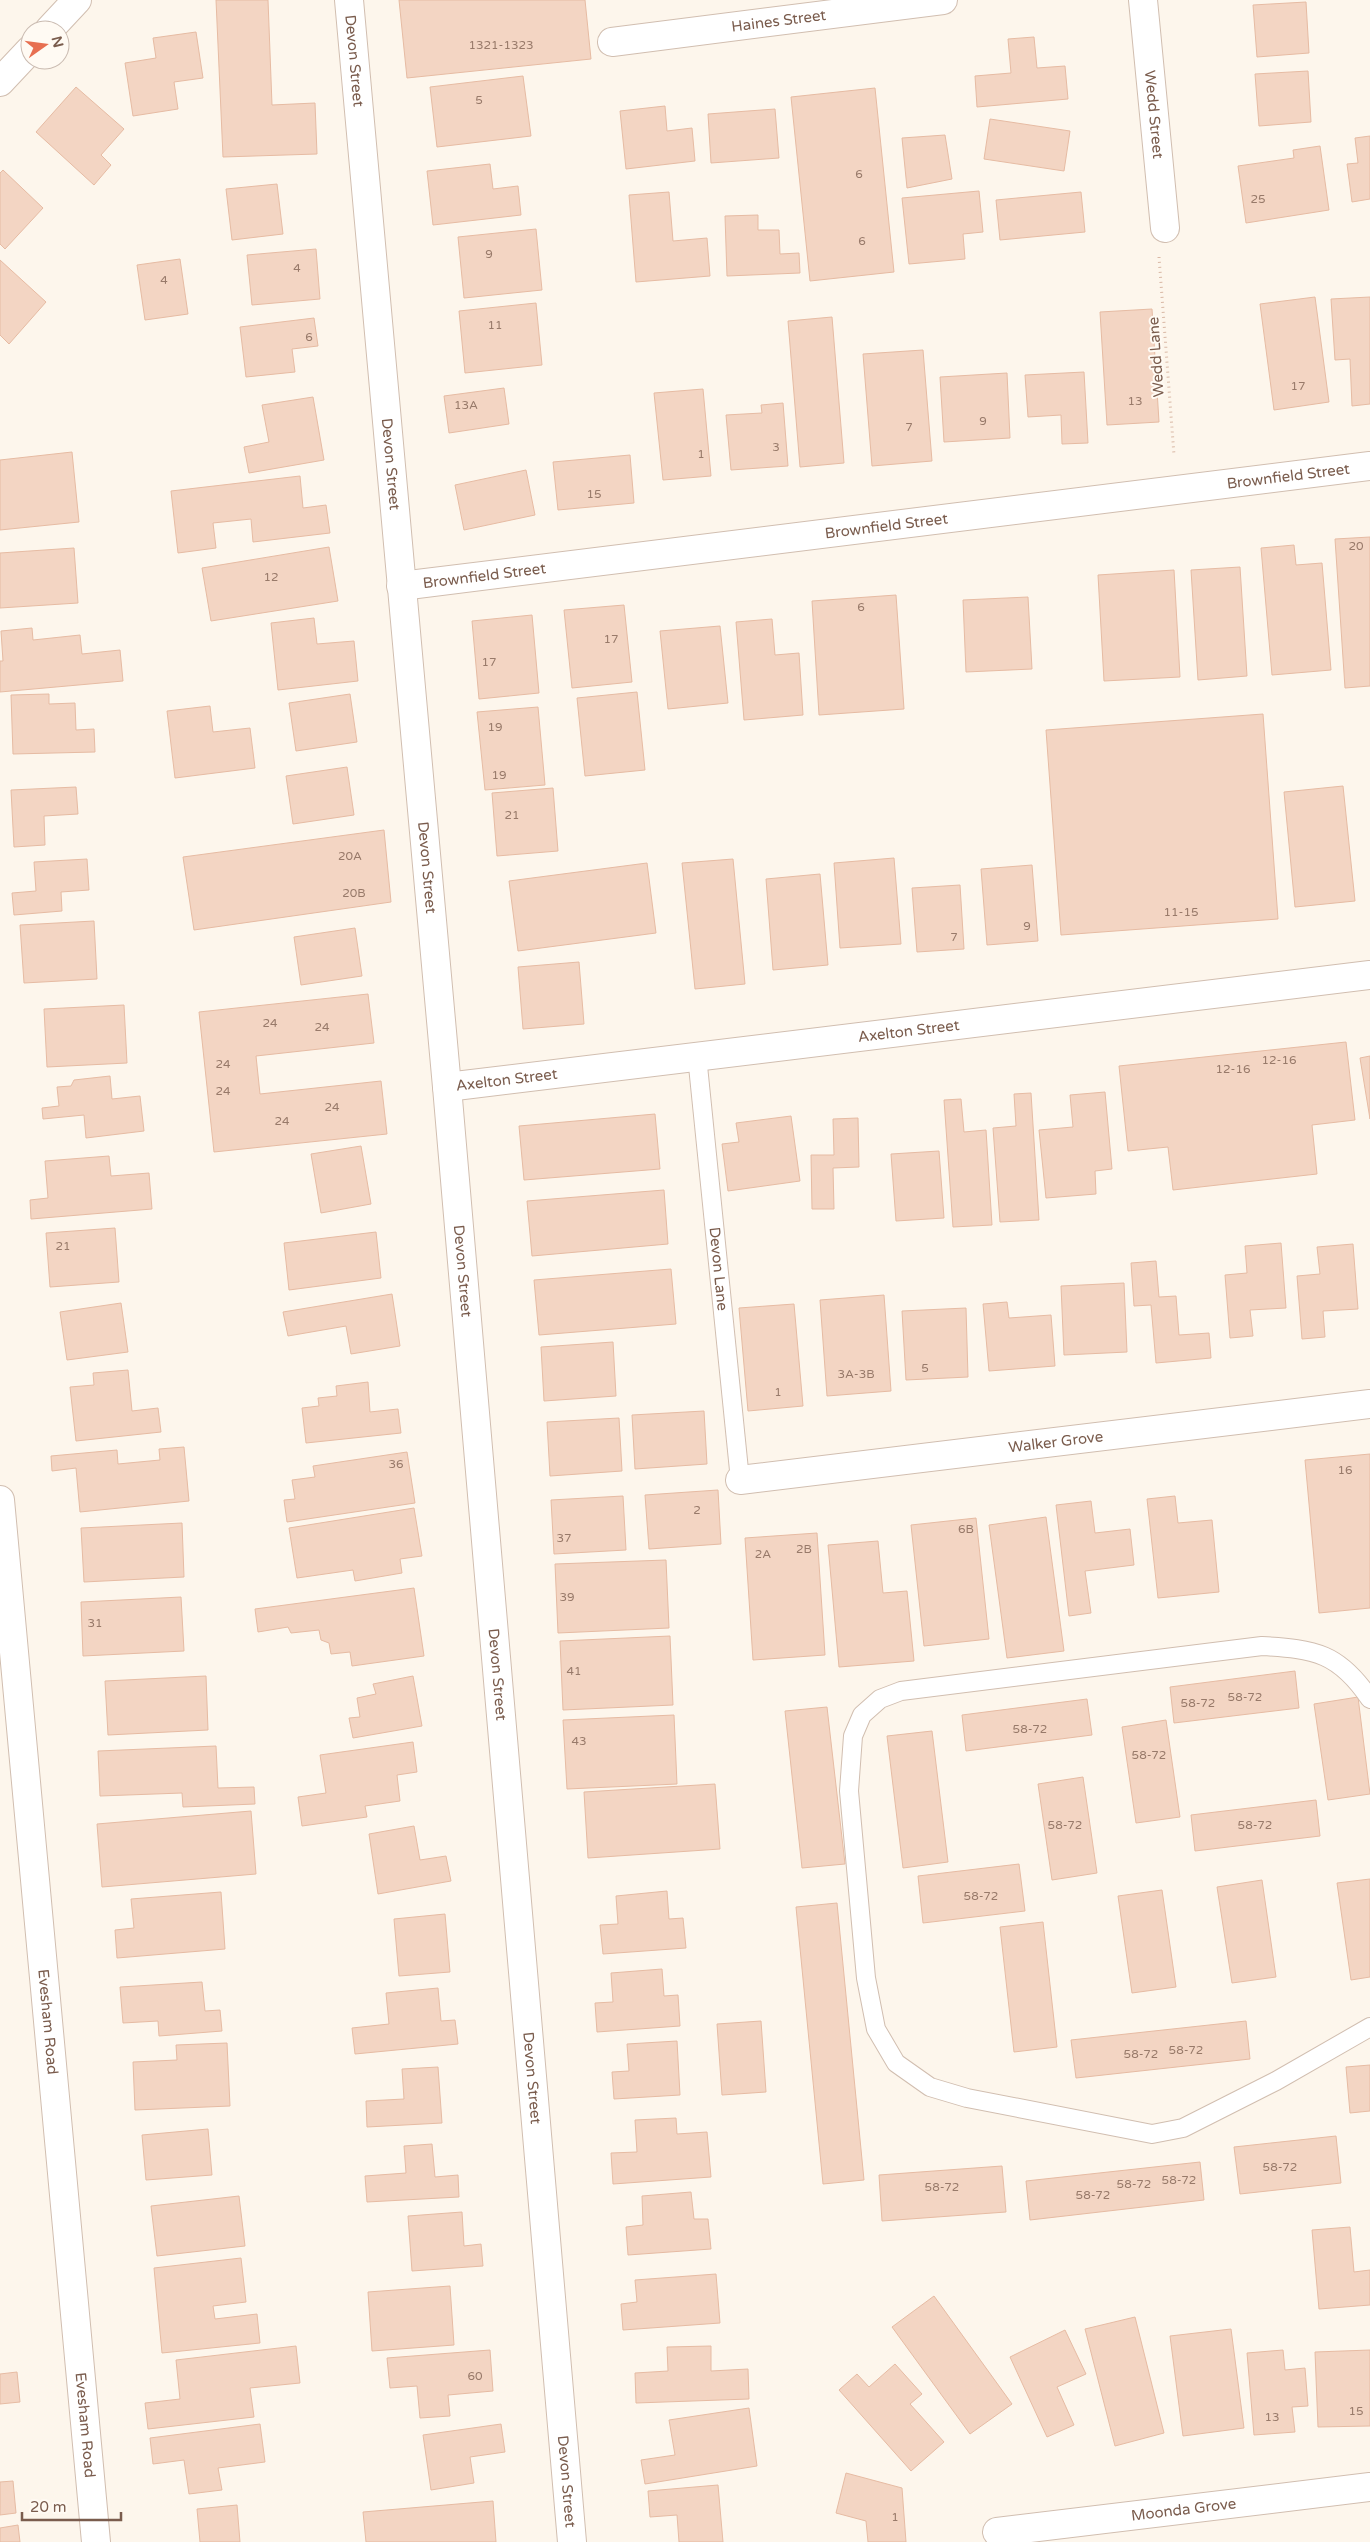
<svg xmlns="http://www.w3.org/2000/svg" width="1370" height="2542" font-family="'Varela Round',sans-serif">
<rect width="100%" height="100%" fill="#fdf6ec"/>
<g fill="#f3d5c3" stroke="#e6bba3">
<polygon points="216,0 268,0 272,105 315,103 317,154 223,157"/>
<polygon points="399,0 585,0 591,59 407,78"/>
<polygon points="1306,2 1309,53 1257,57 1253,5"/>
<polygon points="196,32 203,78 174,82 178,109 133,116 125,63 156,58 153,38"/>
<polygon points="1034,37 1037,68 1065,66 1068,99 977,107 975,76 1011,73 1008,39"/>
<polygon points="1308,71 1311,122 1259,126 1255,74"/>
<polygon points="523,76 531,136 437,147 430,87"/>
<polygon points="76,87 124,129 101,155 111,165 94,185 36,132"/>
<polygon points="875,88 894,272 810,281 791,97"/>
<polygon points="665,106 667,131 692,128 695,161 626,169 620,111"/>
<polygon points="775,109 779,158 711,163 708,114"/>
<polygon points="990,119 1070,131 1064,171 984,159"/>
<polygon points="945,135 952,179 907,188 902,138"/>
<polygon points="1370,136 1370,199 1352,202 1347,164 1358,163 1355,138"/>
<polygon points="1320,146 1329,210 1246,223 1238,166 1294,158 1293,150"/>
<polygon points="490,164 493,189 518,186 521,215 433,225 427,171"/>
<polygon points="3,170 43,208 5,249 0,244 0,173"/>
<polygon points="277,184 283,234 232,240 226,189"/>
<polygon points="979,191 983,232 963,234 965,259 909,264 902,198"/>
<polygon points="669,192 673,241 707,238 710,276 636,282 629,195"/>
<polygon points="1081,192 1085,232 1000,240 996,200"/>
<polygon points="758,215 758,230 779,230 780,254 799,253 800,273 727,276 725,216"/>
<polygon points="536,229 542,290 464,298 458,237"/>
<polygon points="316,249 320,299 252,305 247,255"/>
<polygon points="180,259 188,314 145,320 137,265"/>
<polygon points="0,260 46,302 9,344 0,335"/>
<polygon points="1315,297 1329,402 1274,410 1260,304"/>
<polygon points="1370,297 1370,404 1352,406 1350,359 1335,360 1331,299"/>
<polygon points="536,303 542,365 465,373 459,311"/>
<polygon points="1152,309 1159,422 1107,425 1100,312"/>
<polygon points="832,317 844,463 800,467 788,321"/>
<polygon points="314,318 318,346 292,349 295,372 246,377 240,327"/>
<polygon points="923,350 932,461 872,466 863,354"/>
<polygon points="1084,372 1088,443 1062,444 1061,415 1028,417 1025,375"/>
<polygon points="1007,373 1010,438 944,442 940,377"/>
<polygon points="504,388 509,424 449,433 444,396"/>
<polygon points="703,389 711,476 663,480 654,393"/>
<polygon points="313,397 324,460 249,473 244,447 269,442 262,405"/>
<polygon points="783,403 788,466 731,470 726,415 762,413 761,405"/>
<polygon points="72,452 79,522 0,530 0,460"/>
<polygon points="630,455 634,503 558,510 553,462"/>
<polygon points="526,470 535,515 464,530 455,485"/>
<polygon points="300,476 303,508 326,505 330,533 253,542 251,519 213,523 216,548 178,553 171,491"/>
<polygon points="1370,537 1370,686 1345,688 1335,539"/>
<polygon points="1294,545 1296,565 1322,563 1331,670 1272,675 1261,548"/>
<polygon points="329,547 338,601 211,621 202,568"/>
<polygon points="74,548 78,603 0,608 0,553"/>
<polygon points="1240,567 1247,676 1198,680 1191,570"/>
<polygon points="1174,570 1180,677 1104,681 1098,575"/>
<polygon points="896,595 904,709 819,715 812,601"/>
<polygon points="1028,597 1032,669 966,672 963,600"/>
<polygon points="624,605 632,682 572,688 564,610"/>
<polygon points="532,615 539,693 479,699 472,621"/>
<polygon points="314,618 317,644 354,641 358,681 278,690 271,623"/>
<polygon points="772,619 775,655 799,653 803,715 744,720 736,622"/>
<polygon points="720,626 728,703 668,709 660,631"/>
<polygon points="32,628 33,640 80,635 82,654 120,650 123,681 0,692 0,661 3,661 1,631"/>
<polygon points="637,692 645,770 585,776 577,698"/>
<polygon points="49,694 49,704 75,703 76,730 94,729 95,752 13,754 11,695"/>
<polygon points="350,694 357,742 296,751 289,703"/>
<polygon points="210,706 213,732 250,728 255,768 175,778 167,711"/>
<polygon points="538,707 545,785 485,790 477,712"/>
<polygon points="1263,714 1278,919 1061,935 1046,730"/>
<polygon points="347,767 354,815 293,824 286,776"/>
<polygon points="1343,786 1355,901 1295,907 1284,792"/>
<polygon points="76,787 78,814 44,816 45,845 14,847 11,790"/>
<polygon points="553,788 558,851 497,856 492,793"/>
<polygon points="384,830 391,902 194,930 183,857"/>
<polygon points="894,858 901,944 840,948 834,863"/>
<polygon points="87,859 89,890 61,892 62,911 14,915 12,893 36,891 34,862"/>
<polygon points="733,859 745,984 695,989 682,863"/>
<polygon points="647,863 656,933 518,951 509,881"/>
<polygon points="1032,865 1038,941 987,945 981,869"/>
<polygon points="820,874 828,965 773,970 766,879"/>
<polygon points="960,885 964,949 917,952 912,888"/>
<polygon points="94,921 97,979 24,983 20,925"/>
<polygon points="355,928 362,976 301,985 294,937"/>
<polygon points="579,962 584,1024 523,1029 518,967"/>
<polygon points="368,994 374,1043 256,1056 260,1094 381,1081 387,1134 214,1152 199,1012"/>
<polygon points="124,1005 127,1063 47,1067 44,1009"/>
<polygon points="1346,1042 1355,1120 1312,1125 1317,1174 1173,1190 1168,1147 1128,1151 1119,1066"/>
<polygon points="1370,1056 1370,1119 1360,1058"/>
<polygon points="110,1076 112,1099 140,1096 144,1131 86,1138 84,1115 43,1119 42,1108 59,1106 57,1087 71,1086 74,1080"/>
<polygon points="1105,1092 1112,1169 1095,1171 1096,1194 1046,1198 1039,1130 1073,1127 1070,1095"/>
<polygon points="1031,1093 1039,1220 1000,1222 993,1128 1016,1126 1014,1094"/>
<polygon points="961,1099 964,1132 986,1130 992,1225 953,1227 944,1100"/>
<polygon points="655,1114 660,1169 524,1180 519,1126"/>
<polygon points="791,1116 800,1181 728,1191 722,1144 739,1142 736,1123"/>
<polygon points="858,1118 859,1167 833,1168 834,1209 812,1209 811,1155 834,1155 833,1119"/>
<polygon points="361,1146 371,1204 321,1213 311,1154"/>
<polygon points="939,1151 944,1218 896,1221 891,1154"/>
<polygon points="109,1156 111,1176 149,1173 152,1209 31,1219 30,1200 48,1198 45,1161"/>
<polygon points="664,1190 668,1244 532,1256 527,1201"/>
<polygon points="115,1228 119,1282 50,1287 46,1233"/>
<polygon points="376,1232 381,1278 289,1290 284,1243"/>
<polygon points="1281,1243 1286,1308 1250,1310 1253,1336 1230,1338 1225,1275 1247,1273 1245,1246"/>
<polygon points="1353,1244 1358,1309 1323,1311 1325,1337 1302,1339 1297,1276 1320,1274 1317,1247"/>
<polygon points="1156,1261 1159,1297 1176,1296 1179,1335 1209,1333 1211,1358 1156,1363 1151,1305 1134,1306 1131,1263"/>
<polygon points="671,1269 676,1324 539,1335 534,1280"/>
<polygon points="1124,1283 1127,1352 1064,1355 1061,1286"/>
<polygon points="392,1294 400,1346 351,1354 346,1326 288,1336 283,1312"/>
<polygon points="884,1295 891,1391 827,1396 820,1300"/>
<polygon points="1007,1302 1009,1318 1051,1315 1055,1366 989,1371 983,1304"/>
<polygon points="121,1303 128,1352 67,1360 60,1312"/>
<polygon points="794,1304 803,1406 748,1411 739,1308"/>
<polygon points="966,1308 968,1377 906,1380 902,1311"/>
<polygon points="613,1342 616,1396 544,1401 541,1347"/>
<polygon points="128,1370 132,1411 158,1408 161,1432 76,1441 70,1387 94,1385 93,1373"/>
<polygon points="368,1382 370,1412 398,1409 401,1433 306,1443 302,1408 319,1406 318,1398 337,1396 336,1386"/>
<polygon points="704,1411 707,1464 635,1469 632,1415"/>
<polygon points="619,1418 622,1471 550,1476 547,1422"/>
<polygon points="184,1447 189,1501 80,1512 76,1468 52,1471 51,1456 117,1450 118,1464 160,1460 159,1449"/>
<polygon points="407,1452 415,1503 287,1522 284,1500 295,1499 292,1480 315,1477 313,1466"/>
<polygon points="1370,1454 1370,1608 1319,1613 1305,1460"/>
<polygon points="718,1490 721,1544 649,1549 645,1495"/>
<polygon points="623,1496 626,1550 554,1554 551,1500"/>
<polygon points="1175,1496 1178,1523 1212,1520 1219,1592 1158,1598 1147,1499"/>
<polygon points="1091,1501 1095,1533 1130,1529 1134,1565 1085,1571 1091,1613 1069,1616 1056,1505"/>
<polygon points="414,1508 422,1556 400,1559 402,1573 355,1581 353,1570 297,1578 289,1528"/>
<polygon points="1046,1517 1064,1651 1007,1658 989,1525"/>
<polygon points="976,1518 989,1639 924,1646 911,1525"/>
<polygon points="182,1523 184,1577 84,1582 81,1528"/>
<polygon points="817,1533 825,1655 753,1660 745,1538"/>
<polygon points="878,1541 883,1593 907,1591 914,1661 839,1667 828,1545"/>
<polygon points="666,1560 669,1628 558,1633 555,1564"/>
<polygon points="414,1588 424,1656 352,1666 350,1652 331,1654 329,1643 321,1640 319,1630 291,1633 288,1627 258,1632 255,1609"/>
<polygon points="181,1597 184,1651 83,1656 81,1602"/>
<polygon points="670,1636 673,1705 563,1710 560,1641"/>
<polygon points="1295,1671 1299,1708 1174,1723 1170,1687"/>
<polygon points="206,1676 208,1730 108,1735 105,1681"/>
<polygon points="413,1676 422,1726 353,1738 349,1718 360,1717 357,1698 376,1694 373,1684"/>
<polygon points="1358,1697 1370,1794 1328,1800 1314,1704"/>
<polygon points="1087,1699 1092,1735 966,1751 962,1715"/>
<polygon points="827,1707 845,1864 802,1868 785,1711"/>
<polygon points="674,1715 677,1784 567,1789 563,1720"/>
<polygon points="1166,1720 1180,1817 1136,1823 1122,1727"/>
<polygon points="932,1731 948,1862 903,1868 887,1736"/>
<polygon points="413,1742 417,1772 397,1775 400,1801 365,1806 367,1817 302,1826 298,1797 326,1793 320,1755"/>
<polygon points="216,1746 218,1788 254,1787 255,1804 183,1807 182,1793 100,1796 98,1751"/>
<polygon points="1083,1777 1097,1873 1052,1880 1038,1784"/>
<polygon points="715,1784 720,1849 588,1858 584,1792"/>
<polygon points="1316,1800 1320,1836 1195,1851 1191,1815"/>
<polygon points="251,1811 256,1874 102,1887 97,1824"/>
<polygon points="414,1826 420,1860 446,1856 451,1881 378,1894 369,1834"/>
<polygon points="1019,1864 1025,1911 923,1923 918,1876"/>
<polygon points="1370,1879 1370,1977 1351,1980 1337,1883"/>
<polygon points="1262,1880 1276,1977 1232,1983 1217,1887"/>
<polygon points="1162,1890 1176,1987 1132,1993 1118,1896"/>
<polygon points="667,1891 669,1919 683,1918 686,1948 603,1954 600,1925 618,1924 616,1896"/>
<polygon points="221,1892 225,1949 117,1958 115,1930 134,1928 131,1899"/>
<polygon points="837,1903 864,2180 823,2184 796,1907"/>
<polygon points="445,1914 450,1972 399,1976 394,1919"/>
<polygon points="1043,1922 1057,2047 1014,2052 1000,1927"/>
<polygon points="662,1969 664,1996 678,1995 680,2026 597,2032 595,2003 613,2002 611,1973"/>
<polygon points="202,1982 205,2011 220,2010 222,2031 159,2036 158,2021 123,2023 120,1987"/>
<polygon points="438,1988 441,2021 455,2020 458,2044 355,2054 352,2028 389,2024 386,1993"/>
<polygon points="761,2021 766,2092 722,2095 717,2024"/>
<polygon points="1246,2021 1250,2059 1076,2078 1071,2040"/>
<polygon points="677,2041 680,2095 614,2099 612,2072 629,2071 627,2044"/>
<polygon points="227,2043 230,2106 135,2110 133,2062 177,2060 176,2045"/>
<polygon points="1370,2065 1370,2111 1350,2113 1346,2067"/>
<polygon points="438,2067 442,2123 367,2127 366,2101 404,2099 402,2069"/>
<polygon points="676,2118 677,2134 707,2132 711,2177 613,2184 611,2153 637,2152 635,2120"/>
<polygon points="208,2129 212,2175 146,2180 142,2135"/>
<polygon points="1336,2136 1341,2183 1240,2194 1234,2147"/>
<polygon points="432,2144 435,2177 458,2175 459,2197 367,2202 365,2176 406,2173 404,2146"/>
<polygon points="1200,2162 1204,2200 1030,2220 1026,2181"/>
<polygon points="1002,2166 1006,2212 882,2221 879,2175"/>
<polygon points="691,2192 694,2219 708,2219 711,2249 628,2255 626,2227 643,2225 642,2196"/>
<polygon points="239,2196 245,2246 157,2256 151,2206"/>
<polygon points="462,2212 464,2246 481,2244 483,2266 412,2271 408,2216"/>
<polygon points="1350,2227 1354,2272 1370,2270 1370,2305 1319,2309 1312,2230"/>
<polygon points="241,2258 246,2302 213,2306 215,2319 257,2314 260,2343 162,2353 154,2268"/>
<polygon points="716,2274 720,2323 623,2330 621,2304 637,2302 635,2280"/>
<polygon points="450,2286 454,2345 372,2351 368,2292"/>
<polygon points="934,2296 1012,2404 970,2434 892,2327"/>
<polygon points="1135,2317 1164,2433 1115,2446 1085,2329"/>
<polygon points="1231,2329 1244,2428 1183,2436 1170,2336"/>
<polygon points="1065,2330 1086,2374 1057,2387 1074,2425 1047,2437 1010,2357"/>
<polygon points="296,2346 300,2383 250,2388 254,2417 148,2429 145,2403 180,2399 176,2360"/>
<polygon points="711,2346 711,2371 748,2369 749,2399 636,2403 635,2373 668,2371 667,2347"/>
<polygon points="490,2350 493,2391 448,2395 450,2416 420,2418 417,2386 390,2388 387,2358"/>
<polygon points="1283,2350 1285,2370 1305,2368 1308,2406 1292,2407 1295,2432 1254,2435 1247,2353"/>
<polygon points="1370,2350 1370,2426 1318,2427 1315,2352"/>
<polygon points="895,2364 922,2394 910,2404 944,2442 911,2471 839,2390 857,2374 869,2387"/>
<polygon points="17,2372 20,2402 0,2404 0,2374"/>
<polygon points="749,2408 757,2466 645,2484 641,2460 675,2455 669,2420"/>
<polygon points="260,2424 265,2462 218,2468 222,2490 189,2494 184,2460 153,2464 150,2438"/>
<polygon points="501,2424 505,2452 470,2457 474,2483 431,2490 423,2435"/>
<polygon points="846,2473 902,2488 906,2542 868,2542 866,2521 836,2513"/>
<polygon points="13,2481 16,2513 0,2515 0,2482"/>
<polygon points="718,2485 723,2542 679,2542 677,2515 650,2517 648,2491"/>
<polygon points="493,2501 496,2542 366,2542 363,2512"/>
<polygon points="237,2505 240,2542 200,2542 197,2509"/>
<polygon points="18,2525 20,2542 0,2542 0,2528"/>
</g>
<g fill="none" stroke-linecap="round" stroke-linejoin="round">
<defs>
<g id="lane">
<path id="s1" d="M697 1056 740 1480"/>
<path d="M1370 1699C1339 1653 1315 1649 1262 1646L901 1691 880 1699 862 1715 853 1736 849 1791 866 1978 876 2029 896 2063 930 2087 967 2098 1152 2134 1183 2128 1276 2081 1370 2027"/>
</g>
<g id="street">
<path id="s2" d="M349 0 447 1087 572 2542"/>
<path id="s3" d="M1143 0 1165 228"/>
<polyline points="49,30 77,0"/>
<path id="s4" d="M612 42 943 0"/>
<polyline points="0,82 30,50"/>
<path id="s5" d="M401 586 1370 466"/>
<path id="s6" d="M447 1087 1370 975"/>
<path id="s7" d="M740 1480 1370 1404"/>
<path id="s8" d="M0 1500 96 2542"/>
<path id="s9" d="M997 2532 1370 2487"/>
</g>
</defs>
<use href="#lane" stroke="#d1beb0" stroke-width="20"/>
<use href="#street" stroke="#d1beb0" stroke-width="30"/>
<polyline stroke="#d9b8a5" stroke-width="3" stroke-dasharray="1 4" stroke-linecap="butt" points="1159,257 1174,455"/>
<use href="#lane" stroke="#fff" stroke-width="18"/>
<use href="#street" stroke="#fff" stroke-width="28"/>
</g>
<g text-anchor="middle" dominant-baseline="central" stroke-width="4" stroke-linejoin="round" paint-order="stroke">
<g font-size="12" fill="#987a6a">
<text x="501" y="45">1321-1323</text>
<text x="479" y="100">5</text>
<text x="859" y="174">6</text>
<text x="1258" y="199">25</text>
<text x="862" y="241">6</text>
<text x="489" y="254">9</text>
<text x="297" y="268">4</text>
<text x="164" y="280">4</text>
<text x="495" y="325">11</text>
<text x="309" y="337">6</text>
<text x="1298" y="386">17</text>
<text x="1135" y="401">13</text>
<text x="466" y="405">13A</text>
<text x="983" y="421">9</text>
<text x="909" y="427">7</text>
<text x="776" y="447">3</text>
<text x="701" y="454">1</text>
<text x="594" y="494">15</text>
<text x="1356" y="546">20</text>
<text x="271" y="577">12</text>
<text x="861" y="607">6</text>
<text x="611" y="639">17</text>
<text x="489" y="662">17</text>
<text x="495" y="727">19</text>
<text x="499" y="775">19</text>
<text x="512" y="815">21</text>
<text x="350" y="856">20A</text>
<text x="354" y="893">20B</text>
<text x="1181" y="912">11-15</text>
<text x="1027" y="926">9</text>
<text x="954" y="937">7</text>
<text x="270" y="1023">24</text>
<text x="322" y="1027">24</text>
<text x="1279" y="1060">12-16</text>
<text x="223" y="1064">24</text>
<text x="1233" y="1069">12-16</text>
<text x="223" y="1091">24</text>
<text x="332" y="1107">24</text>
<text x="282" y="1121">24</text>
<text x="63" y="1246">21</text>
<text x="925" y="1368">5</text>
<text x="856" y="1374">3A-3B</text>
<text x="778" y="1392">1</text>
<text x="396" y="1464">36</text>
<text x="1345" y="1470">16</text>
<text x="697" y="1510">2</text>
<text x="966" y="1529">6B</text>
<text x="564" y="1538">37</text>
<text x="804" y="1549">2B</text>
<text x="763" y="1554">2A</text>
<text x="567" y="1597">39</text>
<text x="95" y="1623">31</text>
<text x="574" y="1671">41</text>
<text x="1245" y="1697">58-72</text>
<text x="1198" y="1703">58-72</text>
<text x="1030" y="1729">58-72</text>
<text x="579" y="1741">43</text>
<text x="1149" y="1755">58-72</text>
<text x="1065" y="1825">58-72</text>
<text x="1255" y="1825">58-72</text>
<text x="981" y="1896">58-72</text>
<text x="1186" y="2050">58-72</text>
<text x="1141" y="2054">58-72</text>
<text x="1280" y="2167">58-72</text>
<text x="1179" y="2180">58-72</text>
<text x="1134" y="2184">58-72</text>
<text x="942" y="2187">58-72</text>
<text x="1093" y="2195">58-72</text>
<text x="475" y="2376">60</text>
<text x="1356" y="2411">15</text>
<text x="1272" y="2417">13</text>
<text x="895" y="2517">1</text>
</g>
<g font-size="15" fill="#7a5c4d" stroke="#fffaf3">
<text stroke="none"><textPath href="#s4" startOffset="168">Haines Street</textPath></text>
<text stroke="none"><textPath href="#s2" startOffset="61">Devon Street</textPath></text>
<text stroke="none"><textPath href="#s3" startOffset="115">Wedd Street</textPath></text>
<text transform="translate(1156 357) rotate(-94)">Wedd Lane</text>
<text stroke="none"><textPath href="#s2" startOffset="466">Devon Street</textPath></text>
<text stroke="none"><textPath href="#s5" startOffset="894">Brownfield Street</textPath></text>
<text stroke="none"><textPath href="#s5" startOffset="489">Brownfield Street</textPath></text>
<text stroke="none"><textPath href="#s5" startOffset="84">Brownfield Street</textPath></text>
<text stroke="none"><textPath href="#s2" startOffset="871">Devon Street</textPath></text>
<text stroke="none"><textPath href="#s6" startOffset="465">Axelton Street</textPath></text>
<text stroke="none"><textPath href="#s6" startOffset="60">Axelton Street</textPath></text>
<text stroke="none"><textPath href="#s1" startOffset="214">Devon Lane</textPath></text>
<text stroke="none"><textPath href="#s2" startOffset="1276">Devon Street</textPath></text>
<text stroke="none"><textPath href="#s7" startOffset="318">Walker Grove</textPath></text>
<text stroke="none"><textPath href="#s2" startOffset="1681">Devon Street</textPath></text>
<text stroke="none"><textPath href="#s8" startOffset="524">Evesham Road</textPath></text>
<text stroke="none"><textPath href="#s2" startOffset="2086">Devon Street</textPath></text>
<text stroke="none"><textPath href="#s8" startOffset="929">Evesham Road</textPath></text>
<text stroke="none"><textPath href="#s2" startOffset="2491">Devon Street</textPath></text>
<text stroke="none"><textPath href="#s9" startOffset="188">Moonda Grove</textPath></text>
</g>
</g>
<g transform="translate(45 45) rotate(76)"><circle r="24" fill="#fffaf3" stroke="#cabbb1"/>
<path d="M0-4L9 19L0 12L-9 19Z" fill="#e76f51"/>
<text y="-8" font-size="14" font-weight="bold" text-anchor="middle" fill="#7a5c4d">N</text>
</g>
<path d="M22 2512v8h99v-8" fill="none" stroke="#7a5c4d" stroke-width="2.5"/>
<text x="30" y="2512" font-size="15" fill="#7a5c4d" stroke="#fffaf3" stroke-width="4" paint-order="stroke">20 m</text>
</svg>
